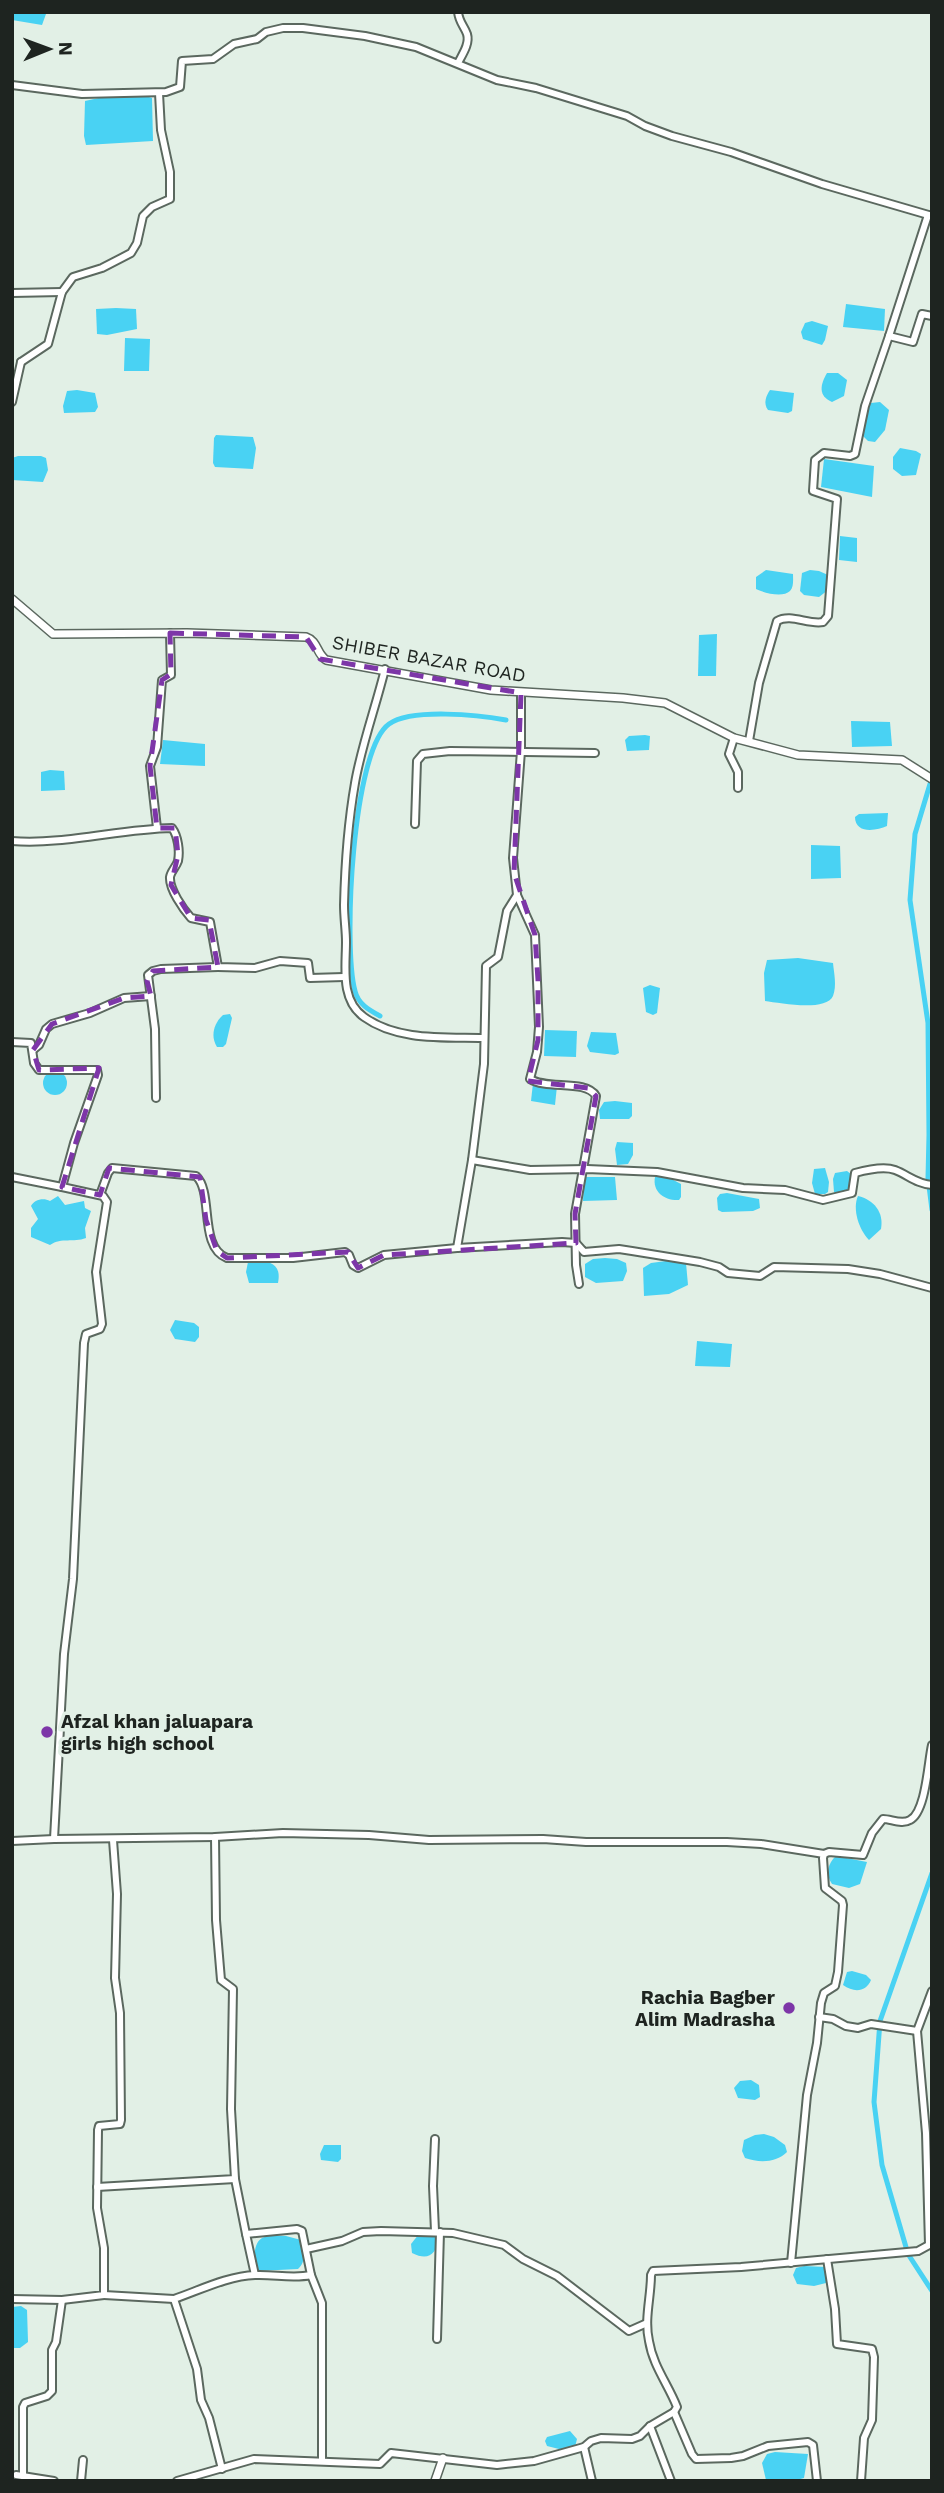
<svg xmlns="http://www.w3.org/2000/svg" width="944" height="2493" font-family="'Work Sans',sans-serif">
<rect width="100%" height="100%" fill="#e2f0e6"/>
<g fill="#49d2f3">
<polygon points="12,12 46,12 46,14 42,25 12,20"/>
<polygon points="112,95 146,96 152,98 153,141 86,145 84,136 85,101"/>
<polygon points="846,304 885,309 884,331 843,327"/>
<polygon points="116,308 136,309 137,329 107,335 97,334 96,309"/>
<polygon points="812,321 828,326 825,340 822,345 803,339 801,332 805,323"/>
<polygon points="125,338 150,339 149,371 124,371"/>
<path d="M827 373H838L847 380 844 396 832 402C818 396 820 385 827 373Z"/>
<polygon points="77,390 95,393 98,407 95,412 64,413 63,406 67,391"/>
<path d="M770 390 794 393 792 411 788 413 768 410C763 403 766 396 770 390Z"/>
<path d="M880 402 889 410 885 430 875 442 868 441 863 436C862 424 862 413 871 403Z"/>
<polygon points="216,435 253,437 256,448 253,469 215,467 213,463 214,438"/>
<polygon points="900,448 916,451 921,454 916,475 902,476 893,469 893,457"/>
<polygon points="18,456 41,456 46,458 48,470 43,482 12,480 12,458"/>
<polygon points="824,459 874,466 872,497 821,487"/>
<polygon points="840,536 857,538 857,562 839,560"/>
<path d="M766 570 793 574C793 579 794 587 790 591 783 598 764 593 756 589V577Z"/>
<polygon points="810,570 819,571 828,575 828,590 819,597 804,595 800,591 802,573"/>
<polygon points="717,634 716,676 698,676 699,635"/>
<polygon points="851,721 890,722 892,746 852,747"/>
<polygon points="645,735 650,736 649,750 627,751 625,740 629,736"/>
<polygon points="163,740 205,744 205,766 160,764"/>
<polygon points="50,770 64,771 65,790 41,791 41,772"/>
<path d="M888 813 887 826C876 831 855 834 855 817L859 814Z"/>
<polygon points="811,845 840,846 841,878 811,879"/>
<path d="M798 958 833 963C834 973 837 986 833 996 826 1012 780 1003 765 1001L764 973 767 960Z"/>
<polygon points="650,985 660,988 657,1013 653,1015 646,1012 643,988"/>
<path d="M230 1014 232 1018 226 1044 223 1047H217C210 1036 214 1023 223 1015Z"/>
<polygon points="545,1030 577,1031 576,1057 544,1056"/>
<polygon points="591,1032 616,1033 619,1053 615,1055 590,1052 587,1046"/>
<circle cx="55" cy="1083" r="12"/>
<polygon points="533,1083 557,1086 555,1105 531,1101"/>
<polygon points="615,1101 632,1103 632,1116 629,1119 600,1119 599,1110 604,1102"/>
<polygon points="617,1142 633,1143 633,1155 628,1164 617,1165 615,1149"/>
<polygon points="825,1168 829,1182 828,1192 825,1194 815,1194 812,1183 814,1169"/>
<polygon points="847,1171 851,1174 849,1189 839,1194 834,1192 833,1179 835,1173"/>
<path d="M662 1174 681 1184V1197L679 1200C665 1201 652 1192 655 1177Z"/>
<polygon points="584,1177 615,1177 617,1200 583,1201"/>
<polygon points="727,1193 759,1199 760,1208 753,1211 722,1212 718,1210 717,1198 720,1194"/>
<path d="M58 1196 65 1205 84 1201 85 1208 91 1211 85 1228 86 1238C73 1243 62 1237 50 1245L31 1237V1228L38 1219 31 1206C34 1200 43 1197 50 1201Z"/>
<path d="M858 1196C874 1200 884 1212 881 1229L869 1240C859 1230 852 1209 858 1196Z"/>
<polygon points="605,1258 617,1259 626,1263 627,1271 623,1281 596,1283 585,1277 585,1264 593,1259"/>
<path d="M252 1261C268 1261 282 1262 278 1283H249L246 1272 248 1262Z"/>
<polygon points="666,1261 686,1263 688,1285 669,1294 644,1296 643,1268 651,1263"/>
<polygon points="175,1320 194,1323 199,1327 199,1337 195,1342 175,1339 170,1330"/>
<polygon points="697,1341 732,1344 730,1367 695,1366"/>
<path d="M836 1856 867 1862 860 1884 849 1888 832 1884C825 1874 828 1863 836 1856Z"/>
<path d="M852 1971 866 1975 871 1980C866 1992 854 1993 843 1985L847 1972Z"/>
<polygon points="751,2080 759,2085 760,2097 755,2100 738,2098 734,2088 740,2081"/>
<path d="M764 2134 774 2137 785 2145 787 2152C776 2163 759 2163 745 2158L742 2151 744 2140 755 2135Z"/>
<polygon points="324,2145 341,2145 341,2159 338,2162 321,2160 320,2154"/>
<path d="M419 2234H434L439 2238C436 2255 428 2261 412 2253L411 2244Z"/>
<path d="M286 2236 301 2240C303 2251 307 2261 298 2269L258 2271C254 2263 252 2244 262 2238 269 2235 279 2236 286 2236Z"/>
<polygon points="804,2266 826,2267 826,2283 814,2286 797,2284 793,2275 796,2268"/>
<polygon points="21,2306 27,2310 28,2342 20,2348 12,2348 12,2307"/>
<polygon points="570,2431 577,2439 575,2447 563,2450 547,2446 545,2441 547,2437"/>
<polygon points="775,2452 808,2454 804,2478 793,2481 766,2480 762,2463 767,2454"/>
</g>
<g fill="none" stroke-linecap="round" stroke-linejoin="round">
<g stroke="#49d2f3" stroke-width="5">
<polyline points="932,784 930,784 915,834 910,900 928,1023 929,1135 928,1178 932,1210"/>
<path d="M380 1016C369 1010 358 1004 355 991 343 948 352 750 389 724 412 708 479 715 506 720"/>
<polyline points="932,1873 880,2021 874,2102 882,2165 908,2254 932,2291"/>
</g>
<defs>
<g id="minor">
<path d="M458 12C459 22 464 26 467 34 470 44 462 55 458 63"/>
<polyline points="12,85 82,94 166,92 180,87 182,61 213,59 234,44 257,39 266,32 283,28 303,28 365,36 416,47 497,80 536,88 627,116 645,126 672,136 731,152 822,184 932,216"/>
<polyline points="12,293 62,292"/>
<polyline points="889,336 928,215"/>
<polyline points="21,362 48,344 62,292 73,277 102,268 131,253 137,243 143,216 152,207 170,199 170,172 161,130 159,93"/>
<polyline points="12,402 21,362"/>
<path d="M385 669C376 706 361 747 355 783 348 823 345 865 344 905 344 918 346 930 346 942 346 967 340 1000 364 1017 397 1041 444 1037 483 1038"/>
<polyline points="734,738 729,754 738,772 738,788"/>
<path d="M749 741 759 683 777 621C791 613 808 625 823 622L828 616 837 499 813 491 815 460 824 453 850 456 855 454 865 406 889 336 913 342 922 314 932 316"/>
<polyline points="415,824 417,761 423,754 450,751 595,753"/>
<polyline points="157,828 150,766 157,747 162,680 171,675 170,633"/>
<path d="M12 841C65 845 119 829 172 828 178 836 180 851 178 861 176 867 171 871 170 877 169 889 183 909 191 918L210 922 218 967 255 968 280 961 308 963 310 978 344 977"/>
<path d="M517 895 535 935 539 1027 537 1052 530 1079C547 1090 586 1079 596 1096L575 1214 576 1265 579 1284"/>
<polyline points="12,1042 31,1043 34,1063 39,1070 97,1070 98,1075 74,1143 62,1187 103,1196 107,1202 96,1272 102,1324 100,1329 86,1334 84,1343 73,1579 64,1654 54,1839 215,1837 283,1833 369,1835 429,1840 543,1839 586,1842 727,1842 761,1844 824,1854"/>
<polyline points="33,1050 39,1045 46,1029 52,1024 90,1013 124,998 151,996"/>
<polyline points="156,1098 155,1029 148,975 153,971 161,969 218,967"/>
<path d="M472 1160 530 1170 587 1169 657 1172 743 1188 785 1190 823 1200 852 1193 855 1173C866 1170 884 1166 895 1170 908 1175 917 1184 932 1185"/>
<polyline points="12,1177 62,1187"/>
<path d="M100 1195 108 1173 112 1168 196 1176C214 1192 198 1247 227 1258H293L345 1252 349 1255 353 1265 358 1268 384 1255 457 1248 562 1242 576 1243 584 1252 619 1249 632 1251 700 1262 719 1267 728 1273 760 1276 774 1267 848 1269 880 1274 932 1288"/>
<polyline points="457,1248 472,1160 484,1064 486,966 498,957 507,911 517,895 513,858 521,751 521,693"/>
<polyline points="12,1841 54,1839"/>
<polyline points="819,2017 833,2019 846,2026 858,2028 871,2024 917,2031 932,1991"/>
<polyline points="235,2179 246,2234 297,2229 302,2231 311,2275 322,2303 322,2461"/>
<polyline points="97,2187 235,2179 231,2109 233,1989 221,1980 216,1920 215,1837"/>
<polyline points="435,2231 433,2186 435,2139"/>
<polyline points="246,2234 255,2275"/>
<polyline points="306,2249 342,2241 363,2232 381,2231 453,2233 504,2245 523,2259 557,2276 629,2331 647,2323"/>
<polyline points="827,2259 835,2309 837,2344 872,2349 874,2357 872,2420 864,2438 861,2481"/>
<path d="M791 2263 807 2095 817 2043 821 2003 824 1993 835 1986 838 1972 843 1905 842 1901 825 1888 823 1858 824 1854 829 1852 863 1855 872 1833 883 1819C891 1819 902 1825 910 1820 926 1812 928 1762 932 1745"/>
<polyline points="104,2295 174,2299"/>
<polyline points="12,2299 62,2300 104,2295 104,2248 97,2208 98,2130 99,2126 120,2124 121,2120 120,2013 115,1978 117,1894 113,1840"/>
<polyline points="437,2339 440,2232"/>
<polyline points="674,2412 692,2454 696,2459 731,2458 743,2456 768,2446 808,2442 813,2445 817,2481"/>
<polyline points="650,2426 671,2481"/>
<polyline points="584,2447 592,2481"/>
<path d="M222 2469 209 2418 201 2400 197 2369 174 2299C200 2290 228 2276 255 2275 274 2274 292 2279 311 2275"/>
<polyline points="16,2475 54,2481"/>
<polyline points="23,2476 23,2407 25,2403 47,2396 52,2391 52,2350 56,2342 62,2300"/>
<polyline points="81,2481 83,2460"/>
<path d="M177 2481 254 2459 380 2464 391 2453 497 2465 534 2461 584 2447 591 2441 601 2438 632 2439 640 2436 650 2426 674 2412 677 2407C668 2384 653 2366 649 2341 644 2319 651 2297 651 2275L653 2271 741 2267 918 2251 929 2245 926 2133 917 2031"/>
</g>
<g id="tertiary">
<path d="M12 599 53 634 187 633 306 637C318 641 316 653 326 660L491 690 623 698 665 703 734 738 798 755 902 760 932 779"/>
<polyline points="435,2481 443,2458"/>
</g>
</defs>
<use href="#minor" stroke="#5b685f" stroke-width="10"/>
<use href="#tertiary" stroke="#5b685f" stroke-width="10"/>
<use href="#minor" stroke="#fff" stroke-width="6"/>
<use href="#tertiary" stroke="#fff" stroke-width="7"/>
</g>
<path fill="none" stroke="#7d36a8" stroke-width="5" stroke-dasharray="14 9" stroke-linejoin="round" d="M170 633 306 637 320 659 521 693 514 873 535 935 538 980V1040L528 1081 588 1088 596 1096 575 1214 576 1243 384 1255 358 1268 348 1252 227 1258 217 1251 206 1220 200 1177 109 1168 100 1195 62 1187 99 1068 39 1070 33 1050 52 1024 124 998 151 996 147 981 153 971 218 967 209 920 191 918 171 885 178 855 175 828H157L150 766 162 680 171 674Z"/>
<g fill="#7d36a8" stroke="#e2f0e6" stroke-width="2.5">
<circle cx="47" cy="1732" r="7"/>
<circle cx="789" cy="2008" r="7"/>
</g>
<g text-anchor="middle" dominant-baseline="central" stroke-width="7" stroke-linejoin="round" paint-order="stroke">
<g font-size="19" fill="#1e2420" stroke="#e2f0e6">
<text transform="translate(429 659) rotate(10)">SHIBER BAZAR ROAD</text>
</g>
<g font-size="19" font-weight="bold" fill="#1e2420" stroke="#e2f0e6" text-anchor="start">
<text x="61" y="1721">Afzal khan jaluapara<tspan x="61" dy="22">girls high school</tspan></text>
<text x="775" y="1997" text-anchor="end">Rachia Bagber<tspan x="775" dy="22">Alim Madrasha</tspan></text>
</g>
</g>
<rect width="944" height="2493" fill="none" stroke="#1e2420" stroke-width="28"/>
<g transform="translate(49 49) rotate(89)" stroke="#e2f0e6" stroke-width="5" paint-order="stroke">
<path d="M0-5L12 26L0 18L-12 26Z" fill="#1e2420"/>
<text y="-10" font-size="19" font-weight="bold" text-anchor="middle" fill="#1e2420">N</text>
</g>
</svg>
